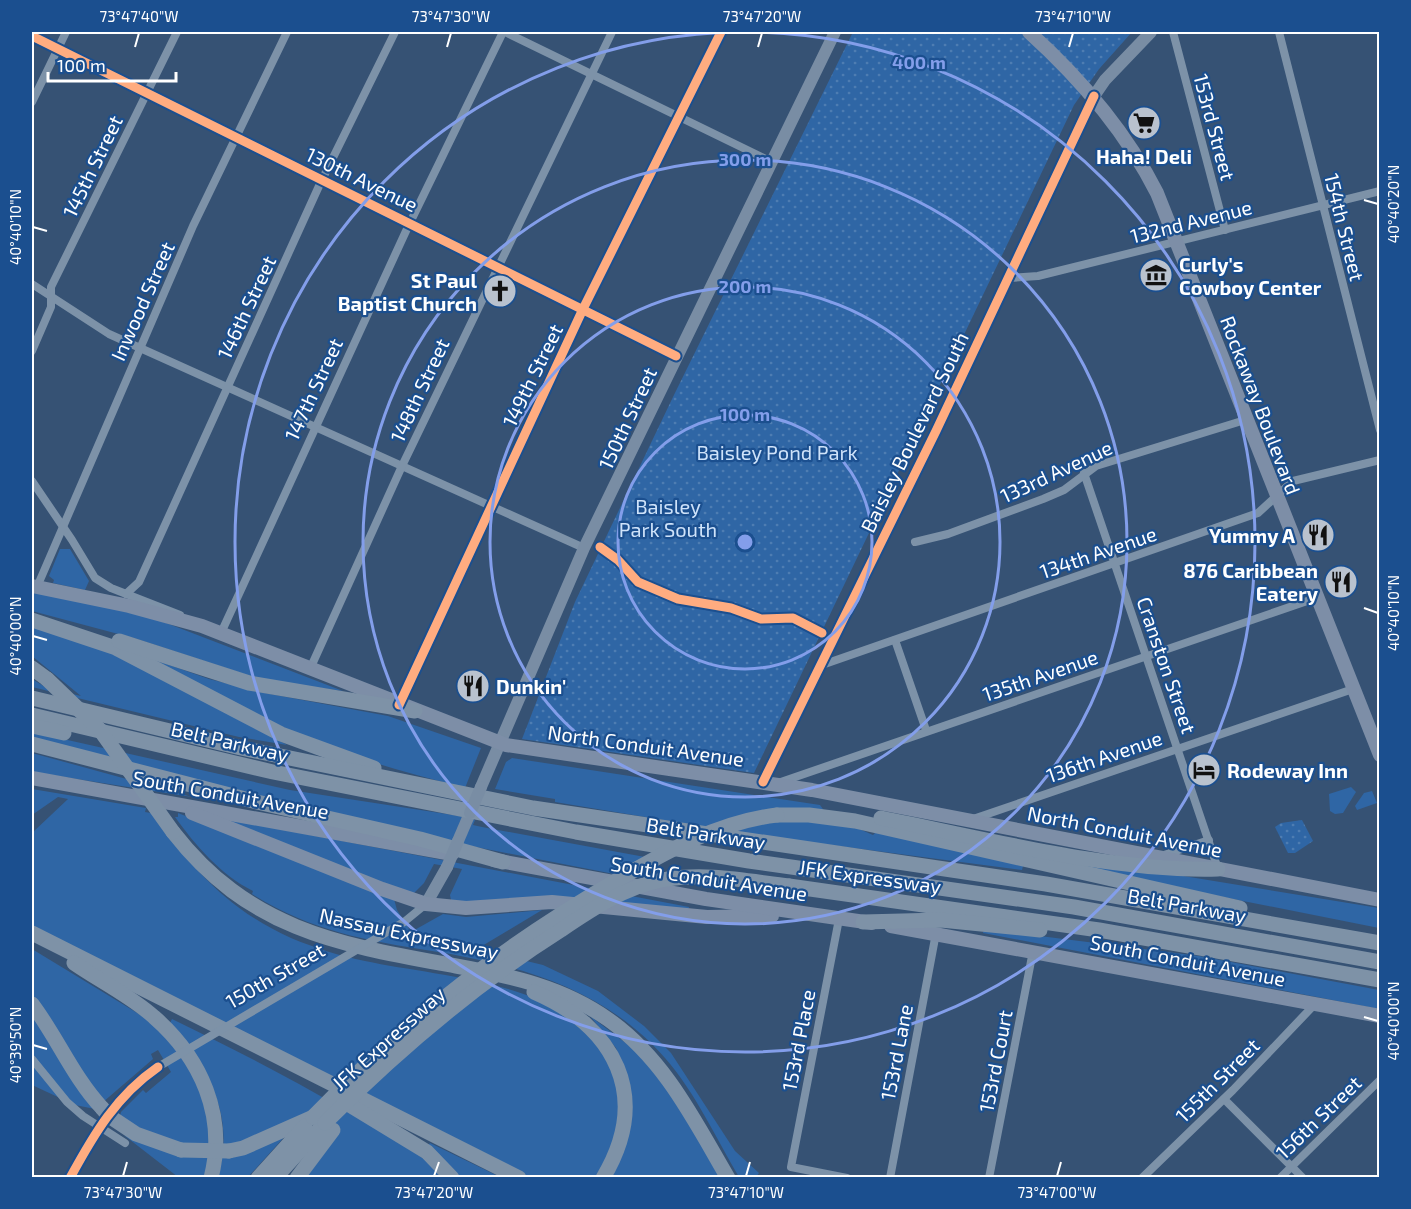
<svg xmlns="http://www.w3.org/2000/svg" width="1411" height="1209" font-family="'Exo 2',sans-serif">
<defs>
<pattern id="park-dots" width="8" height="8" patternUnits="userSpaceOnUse" patternTransform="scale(1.5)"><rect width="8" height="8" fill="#2f66a5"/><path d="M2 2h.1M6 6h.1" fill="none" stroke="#4e7db2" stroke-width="1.8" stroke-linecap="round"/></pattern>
</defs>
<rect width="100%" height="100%" fill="#365274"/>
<g fill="#2f66a5">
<polygon points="60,549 70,549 89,581 85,590 53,583 54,580 49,576"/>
<polygon points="32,592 148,616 343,691 262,680 137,639 32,611"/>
<polygon points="32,625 139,660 287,745 239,737 32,687 32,679 47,688 81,696 32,656"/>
<path d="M155 660 209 679 265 693 388 716 481 748 465 788C404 772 343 755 285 731 240 712 198 684 155 660Z"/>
<polygon points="32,732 290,790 466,817 475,820 473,825 482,827 645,857 614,874 420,836 32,740"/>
<polygon points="32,753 192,797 32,772"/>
<polygon points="512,758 820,805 833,823 857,828 873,835 876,832 1023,866 1022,870 747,834 555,802 555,799 495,789 506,762"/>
<polygon points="1351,787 1356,792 1343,813 1335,814 1330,811 1329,794"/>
<path d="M32 789 146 808 145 812 151 813C194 869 225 908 291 938 315 948 340 956 365 961 458 981 626 983 620 1116 619 1136 609 1158 604 1177H529L32 926V833L68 799 58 797 32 815Z"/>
<polygon points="1372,791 1377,803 1357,810 1355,806 1364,793"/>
<path d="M178 813 394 899 397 910 411 932 443 914 466 917 542 910 477 949 543 965 598 991 644 1026 671 1053 735 1151 759 1173 756 1177H739C716 1138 695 1092 665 1058 605 989 519 965 432 951 364 940 311 931 252 894L253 891C221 875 195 845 175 817H178Z"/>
<polygon points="232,820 689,907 688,911 457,902 451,900 450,895 462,869 434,864 424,883 412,895 231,823"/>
<polygon points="1031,851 1379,908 1379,928 1112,875"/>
<polygon points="984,929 1199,956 1379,990 1379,1009 983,933"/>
<polygon points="32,949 157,1025 190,1064 211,1119 209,1177 178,1177 125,1136 119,1120 121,1112 143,1090 146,1093 171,1072 158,1050 151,1054 153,1059 95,1109 75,1105 32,1085"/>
<polygon points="590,1016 639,1053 662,1079 722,1177 610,1177 630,1087 616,1048"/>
<path d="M172 1019C265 1064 349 1109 435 1166L442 1177H305L337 1135 306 1113 248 1177H218C236 1113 208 1071 170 1023Z"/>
<polygon points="430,1143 500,1177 456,1177 427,1147"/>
</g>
<g fill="url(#park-dots)">
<polygon points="853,32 1132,32 1099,69 1074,105 754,773 522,739 575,602 673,397"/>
<polygon points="1302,820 1313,841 1295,853 1288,853 1275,827 1281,823"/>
</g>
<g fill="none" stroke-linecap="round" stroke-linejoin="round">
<g stroke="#7d92a8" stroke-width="8">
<polyline points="505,32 772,162"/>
<polyline points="1173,32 1225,230"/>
<polyline points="1279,32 1380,430"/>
<polyline points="32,36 676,356"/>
<polyline points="32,102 66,32"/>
<polyline points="1009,278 1038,276 1380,191"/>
<polyline points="32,284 109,334 584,548"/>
<polyline points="32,351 51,307 51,287 177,32"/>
<polyline points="1084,473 1218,869"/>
<polyline points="32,481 72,540 95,578 111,588 180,615"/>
<polyline points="915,542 948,534 1043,499 1064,490 1096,466 1245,420"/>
<polyline points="37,587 193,226 287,32"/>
<polyline points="126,594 139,582 319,186 395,32"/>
<polyline points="221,633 406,231 503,32"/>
<polyline points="895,640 926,730"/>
<polyline points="819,666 1258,513 1293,481 1380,460"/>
<polyline points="310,669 402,466 612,32"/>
<polyline points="399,705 583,309 721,32"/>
<polyline points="763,782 936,431 1094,96"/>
<polyline points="775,784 1316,598"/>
<polyline points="973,819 1353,689"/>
<polyline points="1161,856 1209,840"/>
<polyline points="839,919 791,1167 847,1178"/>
<polyline points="404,922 426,904"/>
<polyline points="32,1059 67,1102 83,1116 125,1143"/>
<polyline points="1224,1099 1303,1178"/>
<path d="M70 1178C94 1134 116 1096 158 1067"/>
<polyline points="890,1178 936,933"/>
<polyline points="989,1178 1033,951"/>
<polyline points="1142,1178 1233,1090 1315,1004"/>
<polyline points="1280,1178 1380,1080"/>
</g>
<g stroke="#798da4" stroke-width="12">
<polyline points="1094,96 1105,80 1151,32"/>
<polyline points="481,787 584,548 835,32"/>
<polyline points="458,841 470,813"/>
<polyline points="426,904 447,867"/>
</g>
<g stroke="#7d8ea7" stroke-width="14">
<path d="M1029 32C1081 79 1125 130 1157 193L1380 755"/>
<polyline points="32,586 129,606 202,626 506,745 812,790 1380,900"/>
<polyline points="32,778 452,854"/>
<polyline points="192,813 382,889 426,904 466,908 552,902 707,917 772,916"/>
<polyline points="494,860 706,899 872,923"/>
<polyline points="891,926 1380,1016"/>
</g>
<g stroke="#7e92a7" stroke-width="15">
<polyline points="32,620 116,648 281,734 374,768"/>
<polyline points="119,641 249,683 415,711"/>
<polyline points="32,668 47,679"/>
<polyline points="32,698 241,748 533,808 1046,884 1380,943"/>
<polyline points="32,715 273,772 576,832 749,861 1074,907 1380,962"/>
<polyline points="32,726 64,733"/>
<polyline points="32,744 257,802 420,839 503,862"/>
<polyline points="777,815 809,815 855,821 1240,908"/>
<path d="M881 818C987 839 1111 872 1218 869"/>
<path d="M173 832C250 931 341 945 456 966 511 976 563 987 609 1020 665 1060 694 1120 728 1178"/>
<polyline points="789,886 1099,930 1380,980"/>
<polyline points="863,922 941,920 1040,930"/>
<polyline points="32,933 519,1178"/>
<path d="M74 963C100 981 131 996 154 1017 201 1058 227 1116 211 1178"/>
<path d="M534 992C615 1027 652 1096 603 1178"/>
<path d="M32 1004C57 1037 73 1077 102 1108"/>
<polyline points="335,1096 427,1152 452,1178"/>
<polyline points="109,1116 136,1134 181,1150"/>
<polyline points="229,1151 243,1148 313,1117"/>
<polyline points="258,1178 305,1126"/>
<polyline points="275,1178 325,1123"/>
<polyline points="297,1178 333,1130"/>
</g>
<polyline stroke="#7d92a8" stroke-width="8" points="158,1067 404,922"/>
<g stroke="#798da4" stroke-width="12">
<polyline points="470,813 481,787"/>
<polyline points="447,867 458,841"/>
</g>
<g stroke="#7e92a7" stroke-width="15">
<polyline points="47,679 100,730 173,832"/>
<polyline points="102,1108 109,1116"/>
<path d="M313 1117C402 1025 503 946 614 882 665 852 718 822 777 815"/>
<path d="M325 1123C397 1051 474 985 561 930 592 909 625 887 662 880 705 872 747 881 789 886"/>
<polyline points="181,1150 229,1151"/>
</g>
<defs>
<g id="cycleway">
<polyline points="32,36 676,356"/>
<polyline points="600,547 618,560 638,582 678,599 731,608 761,619 793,618 822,633"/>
<polyline points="399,705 583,309 721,32"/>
<polyline points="763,782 936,431 1094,96"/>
<path d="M70 1178C94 1134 116 1096 158 1067"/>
</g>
</defs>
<use href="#cycleway" stroke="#1b4f8f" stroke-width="13"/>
<use href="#cycleway" stroke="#ffac80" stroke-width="9"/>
</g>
<path fill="none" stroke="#fff" stroke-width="2" d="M135 47 139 33M447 47 451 33M758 47 762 33M1069 47 1073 33M1364 200 1378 204M33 227 47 231M1364 608 1378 613M33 636 47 640M1364 1017 1378 1021M33 1045 47 1049M123 1176 127 1162M434 1176 439 1162M746 1176 750 1162M1057 1176 1061 1162"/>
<g fill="none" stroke="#839eea" stroke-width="3">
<circle cx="745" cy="542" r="127"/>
<circle cx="745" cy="542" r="255"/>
<circle cx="745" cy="542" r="382"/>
<circle cx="745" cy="542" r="510"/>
</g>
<defs>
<symbol id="supermarket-disc" viewBox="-11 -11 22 22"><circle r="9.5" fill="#b9c2ce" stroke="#1b4f8f"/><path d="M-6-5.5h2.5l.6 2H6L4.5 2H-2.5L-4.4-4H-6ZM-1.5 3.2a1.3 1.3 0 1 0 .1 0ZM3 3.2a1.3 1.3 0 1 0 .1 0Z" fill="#111"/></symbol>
<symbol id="museum-disc" viewBox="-11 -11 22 22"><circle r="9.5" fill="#b9c2ce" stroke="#1b4f8f"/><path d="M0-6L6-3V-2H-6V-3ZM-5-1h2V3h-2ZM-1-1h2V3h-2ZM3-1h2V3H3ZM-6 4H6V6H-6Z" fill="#111"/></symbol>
<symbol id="church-disc" viewBox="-11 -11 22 22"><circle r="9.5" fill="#b9c2ce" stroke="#1b4f8f"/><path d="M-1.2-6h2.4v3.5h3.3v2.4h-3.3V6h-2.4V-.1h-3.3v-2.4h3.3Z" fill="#111"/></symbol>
<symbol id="restaurant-disc" viewBox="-11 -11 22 22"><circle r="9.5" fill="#b9c2ce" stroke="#1b4f8f"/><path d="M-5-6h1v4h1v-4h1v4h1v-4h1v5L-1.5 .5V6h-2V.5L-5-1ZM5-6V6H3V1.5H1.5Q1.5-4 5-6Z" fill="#111"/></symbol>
<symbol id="hotel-disc" viewBox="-11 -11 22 22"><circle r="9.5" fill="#b9c2ce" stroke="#1b4f8f"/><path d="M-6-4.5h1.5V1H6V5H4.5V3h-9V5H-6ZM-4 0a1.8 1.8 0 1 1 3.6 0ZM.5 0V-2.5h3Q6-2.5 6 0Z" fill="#111"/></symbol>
</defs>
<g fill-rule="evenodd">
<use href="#supermarket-disc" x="1125" y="104" width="38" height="38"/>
<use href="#museum-disc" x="1137" y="256" width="38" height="38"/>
<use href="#church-disc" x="481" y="272" width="38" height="38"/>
<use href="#restaurant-disc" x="1299" y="516" width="38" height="38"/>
<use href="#restaurant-disc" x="1322" y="563" width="38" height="38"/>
<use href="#restaurant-disc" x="454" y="667" width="38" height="38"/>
<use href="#hotel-disc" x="1185" y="751" width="38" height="38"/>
</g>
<g text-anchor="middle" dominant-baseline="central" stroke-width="4.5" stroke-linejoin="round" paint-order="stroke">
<g font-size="20" fill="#fff" stroke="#1b4f8f">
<text transform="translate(1215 127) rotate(75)">153rd Street</text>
<text transform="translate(92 166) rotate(-64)">145th Street</text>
<text transform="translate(362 179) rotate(26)">130th Avenue</text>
<text transform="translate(1191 221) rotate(-14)">132nd Avenue</text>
<text transform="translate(1345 227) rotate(76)">154th Street</text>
<text transform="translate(142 301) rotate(-66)">Inwood Street</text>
<text transform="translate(246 307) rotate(-65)">146th Street</text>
<text transform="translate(532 375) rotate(-64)">149th Street</text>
<text transform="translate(313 389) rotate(-65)">147th Street</text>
<text transform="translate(419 390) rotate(-65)">148th Street</text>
<text transform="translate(1261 405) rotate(69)">Rockaway Boulevard</text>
<text transform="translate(627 418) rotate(-65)">150th Street</text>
<text transform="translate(914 432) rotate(-64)">Baisley Boulevard South</text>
<text transform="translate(1056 471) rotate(-25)">133rd Avenue</text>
<text transform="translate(1098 552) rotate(-19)">134th Avenue</text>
<text transform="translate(1167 665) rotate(71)">Cranston Street</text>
<text transform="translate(1040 675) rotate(-19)">135th Avenue</text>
<text transform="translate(230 741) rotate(13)">Belt Parkway</text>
<text transform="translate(646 745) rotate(8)">North Conduit Avenue</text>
<text transform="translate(1104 756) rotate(-19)">136th Avenue</text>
<text transform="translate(231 794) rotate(10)">South Conduit Avenue</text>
<text transform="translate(1125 831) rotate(11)">North Conduit Avenue</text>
<text transform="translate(706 833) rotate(9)">Belt Parkway</text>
<text transform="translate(870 876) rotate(8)">JFK Expressway</text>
<text transform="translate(709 878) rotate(9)">South Conduit Avenue</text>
<text transform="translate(1187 905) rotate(10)">Belt Parkway</text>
<text transform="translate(409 933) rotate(12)">Nassau Expressway</text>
<text transform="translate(1188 960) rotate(11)">South Conduit Avenue</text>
<text transform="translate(275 975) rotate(-30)">150th Street</text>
<text transform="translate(388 1038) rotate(-42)">JFK Expressway</text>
<text transform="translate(798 1040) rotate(-79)">153rd Place</text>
<text transform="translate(896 1052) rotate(-79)">153rd Lane</text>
<text transform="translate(995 1061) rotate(-79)">153rd Court</text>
<text transform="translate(1217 1080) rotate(-45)">155th Street</text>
<text transform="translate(1318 1117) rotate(-44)">156th Street</text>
</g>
<g font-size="20" font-weight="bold" fill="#fff" stroke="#1b4f8f" text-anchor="start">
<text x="1144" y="156" text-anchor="middle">Haha! Deli</text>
<text x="1179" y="264">Curly's<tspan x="1179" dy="23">Cowboy Center</tspan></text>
<text x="477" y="280" text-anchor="end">St Paul<tspan x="477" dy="23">Baptist Church</tspan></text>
<text x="1295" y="535" text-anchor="end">Yummy A</text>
<text x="1318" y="570" text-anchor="end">876 Caribbean<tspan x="1318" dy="23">Eatery</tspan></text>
<text x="496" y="686">Dunkin'</text>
<text x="1227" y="770">Rodeway Inn</text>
</g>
<g font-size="20" fill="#cfe3fa" stroke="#1b4f8f">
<text x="777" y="452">Baisley Pond Park</text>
<text x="668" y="506">Baisley<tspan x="668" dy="23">Park South</tspan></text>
</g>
</g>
<circle cx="745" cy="542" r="9" fill="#839eea" stroke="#1b4f8f" stroke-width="3"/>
<g font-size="18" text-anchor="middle" font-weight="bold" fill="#839eea" stroke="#1b4f8f" stroke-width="4.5" stroke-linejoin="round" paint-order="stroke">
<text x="919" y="69">400 m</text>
<text x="745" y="166">300 m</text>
<text x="745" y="293">200 m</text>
<text x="745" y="421">100 m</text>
</g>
<rect width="1411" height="1209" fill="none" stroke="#1b4f8f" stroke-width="66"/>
<path d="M48 72v9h128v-9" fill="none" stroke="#ffffff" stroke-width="3"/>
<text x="57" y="72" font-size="18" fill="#ffffff" stroke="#1b4f8f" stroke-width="4.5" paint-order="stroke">100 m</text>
<rect x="33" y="33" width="1345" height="1143" fill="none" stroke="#fff" stroke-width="2"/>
<g font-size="15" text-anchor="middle" fill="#fff">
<text x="139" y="22">73°47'40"W</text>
<text x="451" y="22">73°47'30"W</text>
<text x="762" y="22">73°47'20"W</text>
<text x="1073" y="22">73°47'10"W</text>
<text transform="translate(1394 204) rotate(-90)" y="5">40°40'20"N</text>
<text transform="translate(16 227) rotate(-90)" y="5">40°40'10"N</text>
<text transform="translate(1394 613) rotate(-90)" y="5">40°40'10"N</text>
<text transform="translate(16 636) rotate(-90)" y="5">40°40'00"N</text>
<text transform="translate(1394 1021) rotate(-90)" y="5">40°40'00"N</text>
<text transform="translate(16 1045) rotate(-90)" y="5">40°39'50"N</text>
<text x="123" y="1198">73°47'30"W</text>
<text x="434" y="1198">73°47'20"W</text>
<text x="746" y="1198">73°47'10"W</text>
<text x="1057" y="1198">73°47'00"W</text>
</g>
</svg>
